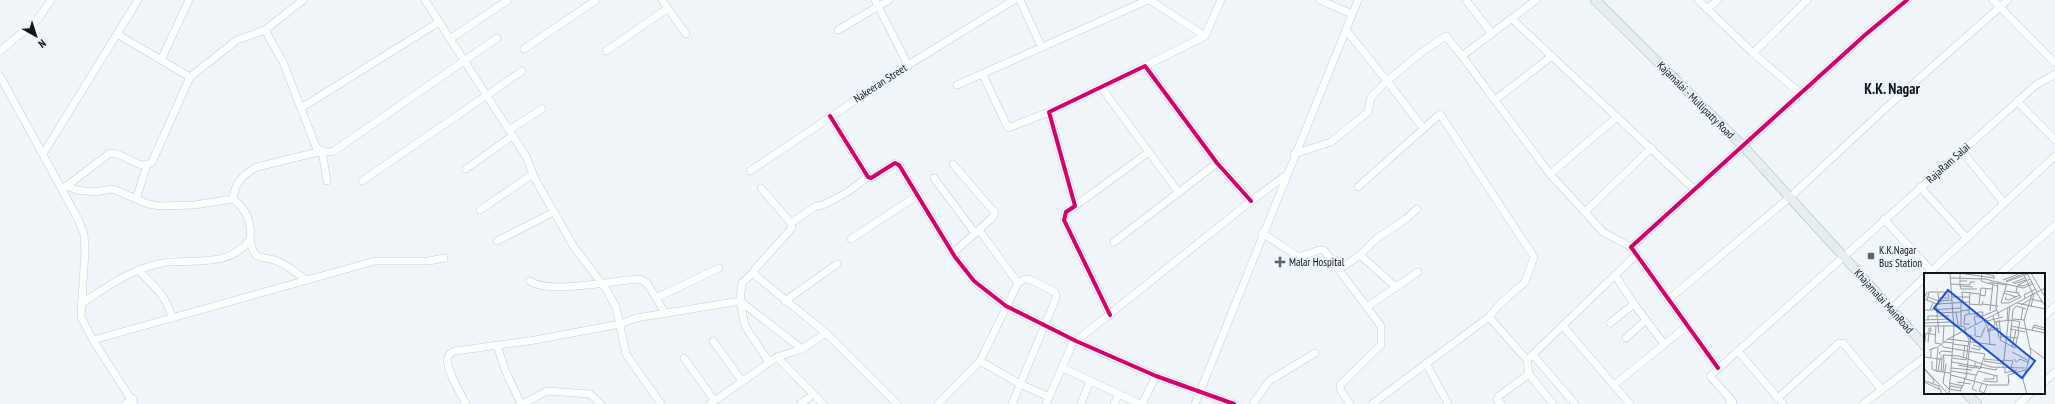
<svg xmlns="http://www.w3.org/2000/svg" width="2055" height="404" font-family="'PT Sans Narrow',sans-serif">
<rect width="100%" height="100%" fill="#f1f6fb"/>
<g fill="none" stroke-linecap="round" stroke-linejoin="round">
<defs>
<g id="minor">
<polyline points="425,0 527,158 534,177 574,247 606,289 616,307 626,354 661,404"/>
<polyline points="662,0 686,34"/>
<polyline points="875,0 908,65"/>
<polyline points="1020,0 1041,46"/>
<polyline points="1150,0 1205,36"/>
<polyline points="1320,0 1352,14"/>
<polyline points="1466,0 1492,34"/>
<polyline points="1698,0 1753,53 1801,94"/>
<polyline points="1993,0 2055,63"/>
<polyline points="1707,9 1718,0"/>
<polyline points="1512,19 1695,190"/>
<path d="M265 30 283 62 316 147C322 152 326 153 334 151L497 38"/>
<polyline points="838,30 889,0"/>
<polyline points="1346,30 1387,81 1422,52 1446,36 1462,56 1536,0"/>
<polyline points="117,34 190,77"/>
<polyline points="450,39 508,0"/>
<polyline points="524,49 596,0"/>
<polyline points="0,51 38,19 51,0"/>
<polyline points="606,51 668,8"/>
<polyline points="1753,53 1807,0"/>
<polyline points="1462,56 1550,174 1603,232 1631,247"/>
<polyline points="161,60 189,0"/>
<polyline points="1145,66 1205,36 1221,0"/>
<polyline points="983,75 1008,128 1049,112"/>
<polyline points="0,76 78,219 84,234 85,250 81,317 93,340 134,404"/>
<polyline points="957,85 1148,0"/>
<polyline points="1101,87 1179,193"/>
<polyline points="1495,100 1552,56"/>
<polyline points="2017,101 2055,140"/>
<polyline points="301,108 439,22"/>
<polyline points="830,116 868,177 871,178 895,163 899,165 955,257 974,281 1006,306 1076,341 1156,376 1234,404"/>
<polyline points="509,130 542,109"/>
<polyline points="1962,151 2004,203"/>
<polyline points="43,154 138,0"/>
<polyline points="1294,154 1331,142 1368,112 1371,97 1387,81 1423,128"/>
<polyline points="466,169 512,136"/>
<polyline points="750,171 908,65 1014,0"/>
<polyline points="1550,174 1617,117"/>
<polyline points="934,178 975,233"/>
<polyline points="362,181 522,71"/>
<path d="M66 186 77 190 94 192 113 189 148 204 160 206 194 205 233 199C246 209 252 223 250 239 232 266 199 260 171 262 162 262 153 265 144 268 121 276 101 291 81 304"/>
<polyline points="1358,187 1440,114 1534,257 1525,282 1500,304 1489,317"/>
<polyline points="1920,187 1967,238"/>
<path d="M64 188 110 153C124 152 139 172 152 162L190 77 237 40 265 30 303 0"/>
<polyline points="761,188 791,223 792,228 755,269 755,275 826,333 897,404"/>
<polyline points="136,199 147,165"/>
<path d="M233 199C235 183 242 175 257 167L322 151 327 181"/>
<polyline points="1075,206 1149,152"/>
<polyline points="480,210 533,174"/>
<polyline points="1585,212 1651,148"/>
<polyline points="1884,219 1934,274"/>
<polyline points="791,223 816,206 823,205 846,193 868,177"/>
<polyline points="979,230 1018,283"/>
<polyline points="1262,233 1299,257 1319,250 1324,250 1381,326 1381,345 1340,385 1341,391 1350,404"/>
<path d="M250 239C254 265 263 254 279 262 289 266 297 274 306 280"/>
<polyline points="851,239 918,195"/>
<polyline points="497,241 554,212"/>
<polyline points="1114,242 1217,163"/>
<polyline points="953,253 992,218 995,213 953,164"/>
<polyline points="1360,255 1396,287"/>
<polyline points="1340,269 1360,255 1376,239 1406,219 1417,209"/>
<path d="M138 270C153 285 167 296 172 318"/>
<polyline points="754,272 742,283 740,301 802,349"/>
<polyline points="1928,274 2055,156"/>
<polyline points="2000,274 2055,225"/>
<polyline points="1615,275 1634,304 1664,344"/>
<path d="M530 281C549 295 615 280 640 279L647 283 665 313"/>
<polyline points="656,298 719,268"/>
<polyline points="1668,300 1789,198 1888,106 2008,0"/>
<polyline points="785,301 837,264"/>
<polyline points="1367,307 1418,272"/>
<polyline points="1891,309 1925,277"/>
<polyline points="1110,315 1064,220 1066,212 1075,206 1049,112 1145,66 1217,163 1251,201"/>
<polyline points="2044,317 2055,306"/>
<polyline points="1610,323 1634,304"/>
<polyline points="1563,326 1630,404"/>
<polyline points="1626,338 1645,321"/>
<polyline points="93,340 375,261 429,261 444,258"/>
<polyline points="713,341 742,381"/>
<polyline points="1076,341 1251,201 1285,176"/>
<polyline points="497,345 505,370 521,404"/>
<polyline points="1738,351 1783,404"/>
<polyline points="1533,355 1575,404"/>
<polyline points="777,357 802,349 826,333"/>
<polyline points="684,358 714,400"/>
<polyline points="1527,360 1529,374 1553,404"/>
<polyline points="980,361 1020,384 1049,397"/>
<polyline points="1426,363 1448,404"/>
<polyline points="1063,368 1140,404"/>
<polyline points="1718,368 1631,247 1865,35 1907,0"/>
<polyline points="2044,382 2055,372"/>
<polyline points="1614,385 1687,326"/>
<polyline points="1778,398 1839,343 1843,343 1882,390"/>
<polyline points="125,404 133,399"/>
<path d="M466 404C461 394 444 367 448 357 449 353 452 352 455 351L535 340 620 324 636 318 740 301 745 326 769 362"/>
<polyline points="522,404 547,391 590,394 601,404"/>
<polyline points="710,404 777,357 823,404"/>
<polyline points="800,404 814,394"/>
<polyline points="938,404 980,361 1018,283 1025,279 1029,279 1055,292 1056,298 1012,404"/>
<polyline points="1046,404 1074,340"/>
<polyline points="1081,404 1090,381"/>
<polyline points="1114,404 1119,395"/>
<polyline points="1142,404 1156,376"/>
<polyline points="1195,404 1358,0"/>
<polyline points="1253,404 1269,381 1315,353"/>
<polyline points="1372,404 1489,317 1527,360 1636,255"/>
<polyline points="1501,404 1497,400 1499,396 1529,374"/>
<polyline points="1729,404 1733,402 1710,376 2036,85 2055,74"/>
<polyline points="1863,404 1925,357"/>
<polyline points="2019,404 2031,393"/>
</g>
<g id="major">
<polyline points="1595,0 1743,146 1925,346"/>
<polyline points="1966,393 1977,404"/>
</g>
</defs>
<use href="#minor" stroke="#c8cbcf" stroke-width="8"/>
<use href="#major" stroke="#a2b0b6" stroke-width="10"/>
<use href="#minor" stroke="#fdfefe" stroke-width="7"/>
<use href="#major" stroke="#e6edef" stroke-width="9"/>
<defs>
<g id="cycleway">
<polyline points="830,116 868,177 871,178 895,163 899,165 955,257 974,281 1006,306 1076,341 1156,376 1234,404"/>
<polyline points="1110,315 1064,220 1066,212 1075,206 1049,112 1145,66 1217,163 1251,201"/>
<polyline points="1718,368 1631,247 1865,35 1907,0"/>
</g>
</defs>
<use href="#cycleway" stroke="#edf5ff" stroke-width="6"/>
<use href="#cycleway" stroke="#d6006c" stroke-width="4"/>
</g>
<g fill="#606467" stroke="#edf5ff" stroke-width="1.5">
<rect x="1867" y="252" width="8" height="8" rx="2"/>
<path d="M1278 256h4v4h4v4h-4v4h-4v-4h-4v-4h4z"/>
</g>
<g text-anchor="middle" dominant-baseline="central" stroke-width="3.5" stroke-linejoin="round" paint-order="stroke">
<g font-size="11" fill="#121518" stroke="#edf5ff">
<text transform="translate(880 83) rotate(-33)">Nakeeran Street</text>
<text transform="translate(1696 100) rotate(45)">Kajamalai - Mullipatty Road</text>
<text transform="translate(1948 163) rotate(-42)">RajaRam Salai</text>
<text transform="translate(1884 301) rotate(48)">Khajamalai MainRoad</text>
</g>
<g font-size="11" fill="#121518" stroke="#edf5ff" text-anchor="start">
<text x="1879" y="250">K.K.Nagar<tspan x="1879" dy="13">Bus Station</tspan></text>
<text x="1289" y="262">Malar Hospital</text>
</g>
<g font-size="15" font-weight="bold" fill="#121518" stroke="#edf5ff">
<text x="1892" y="88">K.K. Nagar</text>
</g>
</g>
<g transform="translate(1924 273)">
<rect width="121" height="121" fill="#f1f6fb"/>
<path fill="none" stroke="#989ca0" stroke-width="1" d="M35 0 70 5M99 0 109 21M103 0 113 19M107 0 121 24M36 1V8H43M27 5 61 6 99 15 109 11M70 6V3L58 0 57 8 73 13M79 7 97 0M36 8V13L49 14M82 8 99 1M65 9 82 12M74 9 72 35 75 44M82 9 104 1M83 10 77 30H85L97 24 92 18 94 12 106 6M88 10 101 5M27 11 46 12V9H51M90 11 102 7M94 12 99 13 108 9M36 13 37 16H53M81 18 95 20M3 19 0 26 13 31 45 29M14 19 15 32M112 19 121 33M80 20 92 24M56 22 61 23 62 16M4 24 15 28 28 27M28 24H46M82 24 81 26 85 27 96 22M15 25H25L24 21M101 25 100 22 112 16M3 27 5 19H27M39 29 38 19 56 21M93 30 121 36M12 31 15 60M45 31 58 32 59 28M55 31 57 15 68 16M58 31 74 33M97 32 107 26 119 29M107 34 110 20M0 37H6L9 30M6 37 37 35M45 37 46 19M37 38 45 37V41H54M66 38 69 10M32 39 34 52M37 39V53M13 40 37 39V30M45 41 41 42 40 51H46M69 43 71 52 63 58 76 55M54 45 73 37M0 47 25 46M4 47V43H25M75 47 77 63 93 65M83 47 84 34M88 47 96 49 94 57M97 47 99 35M100 47 88 46 89 37 92 33 102 36M72 48 75 65M70 49 88 47 86 68 89 70M0 50 26 49M12 52 11 70 17 71M20 52 19 69 29 70M52 52 50 44 54 43V39H59L58 43 65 58 66 72M0 53H37L41 54V58M65 53 63 48 79 44M87 53 121 60M51 54V63L57 64 61 54M109 54 121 57M86 56 101 59M108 57 110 52 121 55M77 63 76 67 91 75 95 58M24 66 72 72M1 69 2 60 12 62M4 69 5 60V55H7V58H5M17 71 19 74 61 81 56 96 51 94V89M29 71 44 73M88 74 92 57M47 75 56 77V74L49 72M106 75 121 86M5 77 14 74 24 66 121 15M88 79 105 88M17 82 15 80 18 78 28 79M18 83 16 86H20L19 82 35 83 67 94 101 95M0 84 7 85V76M8 85 13 86 14 75M28 85 42 87 45 67 41 58M39 85 41 72M16 86H13L12 98 26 100M60 86 80 88M90 86 92 89 96 86 105 90M79 87 89 88 87 95M8 88V96L12 98M60 88 79 91M28 89 72 97 73 95M22 91 19 110 25 116 37 118V115M34 92 51 95M0 95 24 121M27 95 48 97M79 95 86 33M81 95V100L93 97M0 96 10 107 9 110M14 98 16 86M27 98 52 102M17 99 18 86M19 99 20 87M27 102 64 112H84L85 107M42 105 47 62M60 106H70V103M1 108 15 113V116M50 108 54 98 73 103M51 108 48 116 53 118M59 108 73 109V102M0 109 17 117V121M33 109 47 111M85 109 84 102 101 97M25 110 39 113 41 104M58 111 55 118 60 120 63 112M26 113 38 115V112M25 121 30 57 26 0M103 121 99 107 107 80 100 47 108 21"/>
<path fill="#1d4ed8" fill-opacity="0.15" stroke="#1d4ed8" stroke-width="2" d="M24 17 111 88 98 105 10 35Z"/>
<rect width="121" height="121" fill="none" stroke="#121518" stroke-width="2"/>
</g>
<g transform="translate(36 36) rotate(141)" stroke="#edf5ff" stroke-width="3" paint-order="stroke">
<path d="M0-3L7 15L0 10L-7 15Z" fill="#121518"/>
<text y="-6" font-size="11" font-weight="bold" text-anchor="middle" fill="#121518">N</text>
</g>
</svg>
